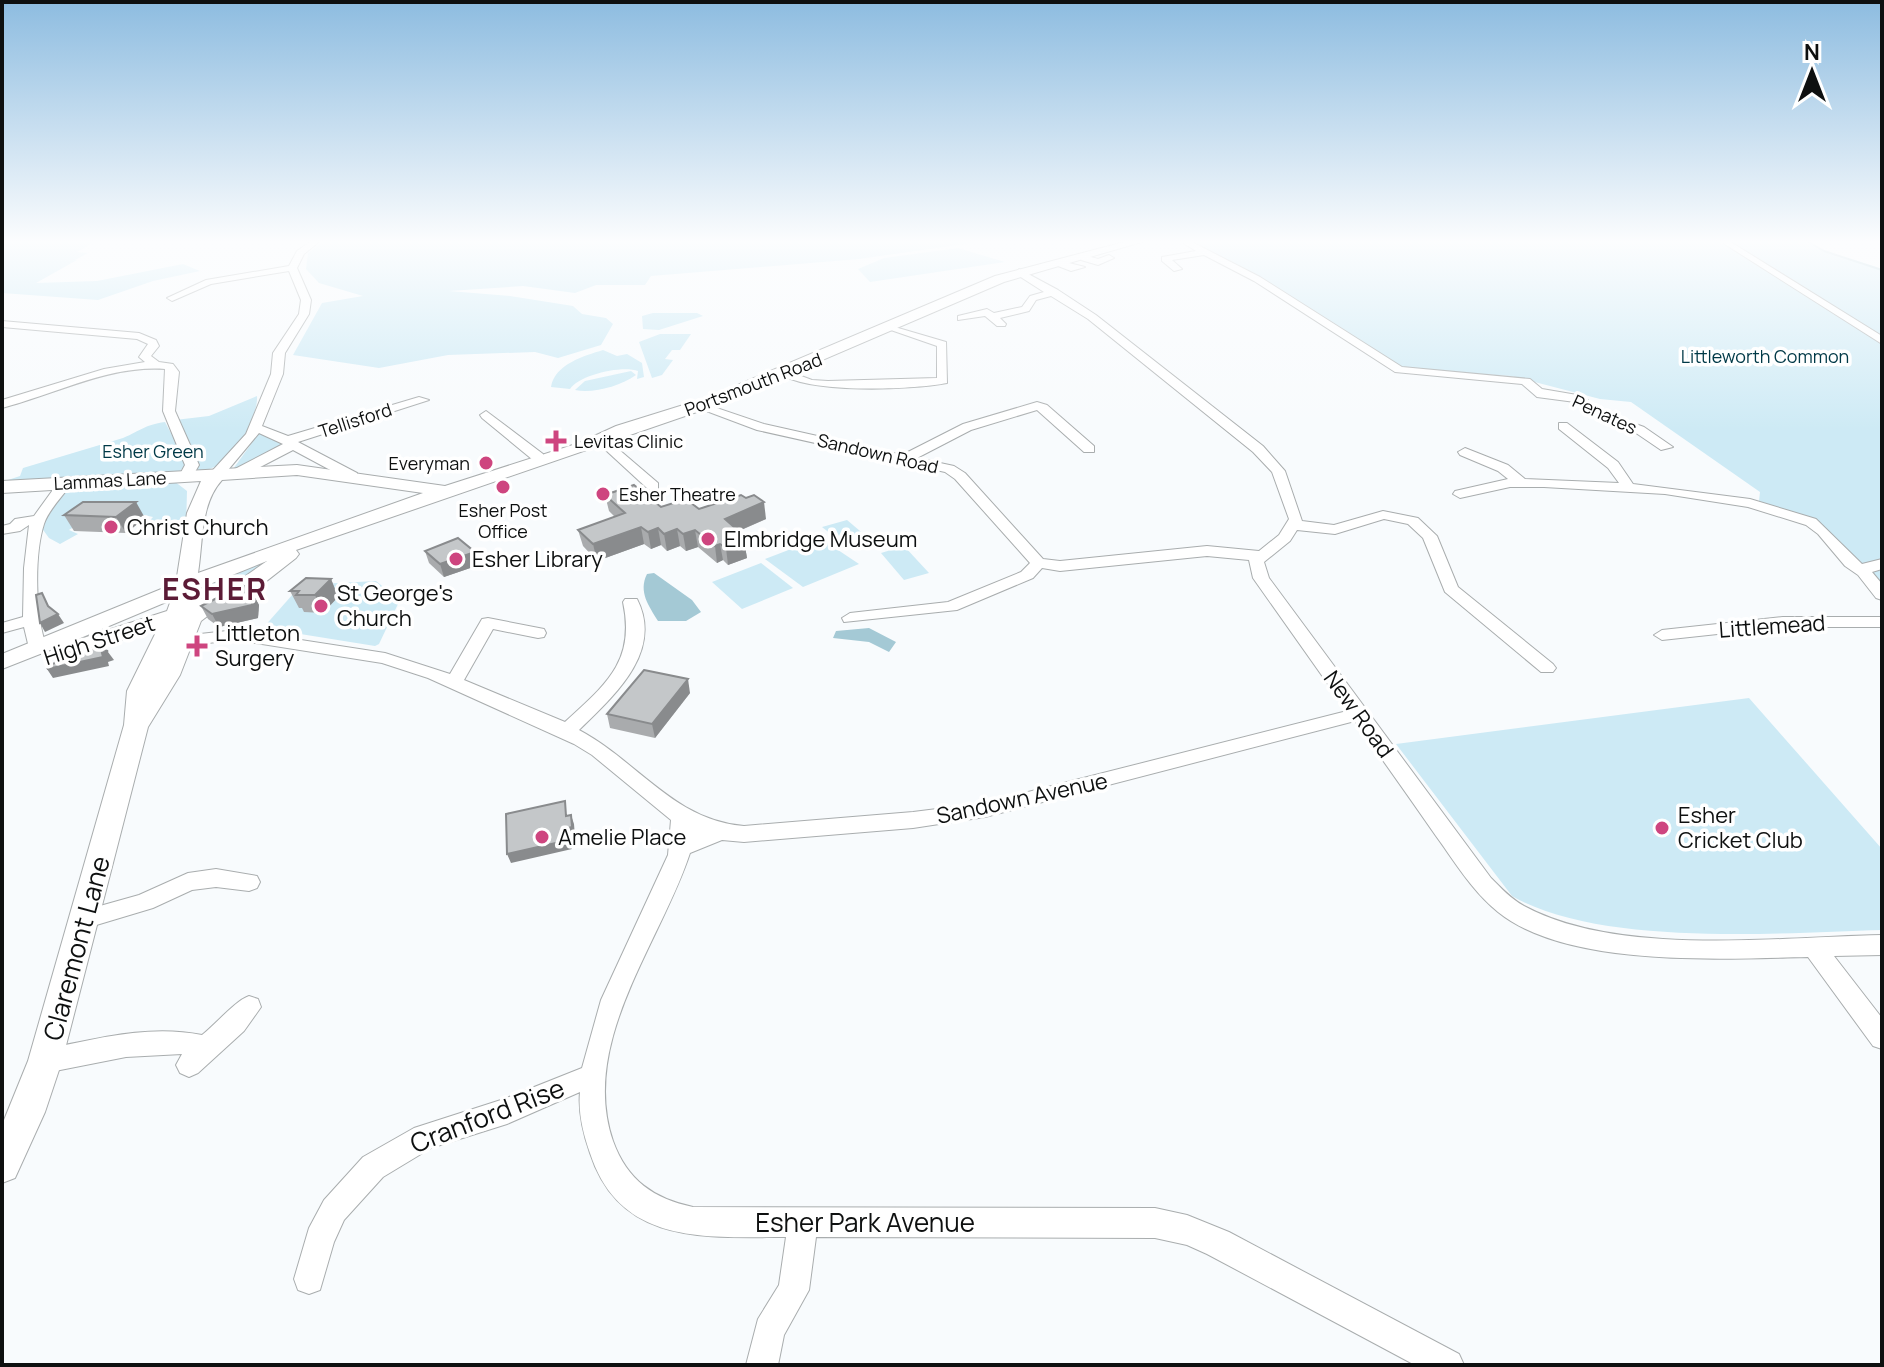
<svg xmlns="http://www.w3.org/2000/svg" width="1884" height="1367" font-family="Manrope,sans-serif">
<rect width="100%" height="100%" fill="#f8fbfd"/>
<g fill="#cdeaf5">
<polygon points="2,241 96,241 77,252 88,253 75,260 77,260 36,283 97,281 183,264 200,271 153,281 98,300 2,293"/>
<polygon points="324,241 986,241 859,259 651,276 645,285 596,285 575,293 523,286 449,291 510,296 573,306 582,314 606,318 613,324 601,345 558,358 535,352 448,355 379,368 293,355 322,303 363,296 319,283 306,269 308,253"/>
<polygon points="1188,241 1809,241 1825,251 1882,269 1882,595 1823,531 1784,510 1759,501 1760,492 1631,402 1600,399 1511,376 1404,369 1259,278"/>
<polygon points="958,248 1005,262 870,282 858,269 884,258"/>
<polygon points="653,313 697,313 703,316 659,330 643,329 642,316"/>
<polygon points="660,334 691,334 680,350 672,350 665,359 673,360 662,375 652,378 639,342"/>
<path d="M603 350 617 356 627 354 642 363 644 377 637 379 638 371C622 365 579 375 570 389L551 387C555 364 584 356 603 350Z"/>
<path d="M631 371 636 375C621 386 592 394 575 390L585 381Z"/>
<path d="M257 396C259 419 226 476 197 470L196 463 175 420 209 416Z"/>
<path d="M165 422 187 463 178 473 2 482 20 476 23 468 123 438C142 430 144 425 165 422Z"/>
<polygon points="264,432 285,444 241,468 233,469 259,433"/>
<path d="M174 481 187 491 186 528 139 533 153 517C125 510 91 514 69 530L78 534 60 544 49 538 41 527 66 489Z"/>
<polygon points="847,520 873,542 850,549 822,527"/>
<polygon points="820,538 859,564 803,587 765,559"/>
<polygon points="904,546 929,573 904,580 881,553"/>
<polygon points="278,555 240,583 191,601 194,589"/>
<polygon points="761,563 793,588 742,609 712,582"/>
<polygon points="376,581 393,595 398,604 379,644 375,646 263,628 301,585"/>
<path d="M1749 698 1882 849V930C1779 933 1601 947 1512 896L1396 744Z"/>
</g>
<g fill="#a4c9d5">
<path d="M654 573 692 600 701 612 686 621H658C649 606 638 592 647 574Z"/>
<polygon points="869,628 896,642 889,652 869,642 833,638 836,631"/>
</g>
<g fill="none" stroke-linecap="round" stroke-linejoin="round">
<polyline stroke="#a4c9d5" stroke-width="2" points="1807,241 1824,251 1882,270"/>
<defs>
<g id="minor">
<polygon points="311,241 320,241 304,254 297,268 311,300 309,314 285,353 283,374 262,426 288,436 419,397 429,400 298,442 357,473 357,479 347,479 293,450 245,475 235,475 235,469 283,444 259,433 223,476 213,476 213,470 246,434 271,374 273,353 299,314 301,300 289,271 211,284 172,301 167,298 206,280 289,266 297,251"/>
<polygon points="1180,241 1190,241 1260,277 1402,367 1530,379 1542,389 1583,396 1600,411 1644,427 1673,447 1661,450 1636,433 1592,417 1575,402 1537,397 1522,384 1395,372 1254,281 1204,255 1172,260 1182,269 1174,271 1162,261 1162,257 1196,251"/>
<polygon points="1720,241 1729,241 1882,336 1882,344"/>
<polygon points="1084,255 1098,259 1109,255 1114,258 1098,265 1081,260"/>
<polygon points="1061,261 1085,267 1071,271 1058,266"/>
<path d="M1019 269 1058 290 1096 315 1263 446 1285 471 1302 521 1334 525 1383 511 1418 518 1437 536 1458 587 1553 664 1556 668 1553 672H1541L1445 592 1423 538 1408 524 1384 519 1335 534 1297 530 1290 541 1264 562 1269 578 1491 878C1501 888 1511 899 1524 906 1618 957 1776 937 1882 935V955L1834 956 1882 1018V1049L1873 1046 1808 957C1722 959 1567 968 1498 912 1472 891 1455 862 1436 836 1409 797 1382 759 1355 721L985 817 913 828 744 842 722 840 690 853C661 942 579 1042 613 1141 627 1180 654 1199 693 1207L1155 1208 1187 1215 1229 1232 1459 1354 1464 1365H1415L1207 1254 1187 1245 1155 1238 816 1237 809 1290 784 1335 778 1365H746L758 1319 779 1285 786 1237C706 1237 620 1246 590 1153 583 1133 578 1113 580 1092L507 1124 431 1148 383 1177 344 1220 334 1242 320 1290 309 1294 298 1290 294 1279 309 1228 324 1200 363 1157 414 1128 504 1099 582 1068 601 1000 668 855 671 820 592 755 574 744 428 678 382 663 236 640 170 647 164 646 161 642 164 638 236 630 385 653 450 674 482 619 488 618 544 629 546 633 544 637 538 638 493 629 464 680 565 722C605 685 636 662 623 602L625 599H637C664 652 614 696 579 730 639 762 673 820 744 826L913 812 985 803 1347 711 1253 578 1249 560 1207 556 1060 571 1042 568 1033 578 957 610 844 622 842 618 850 613 948 602 1021 572 1030 563 955 479 945 472 757 430 693 406 699 402 764 424 902 455 963 424 1037 402 1047 405 1094 446V452H1084L1037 410 971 430 917 458 954 466 965 473 1043 559 1060 561 1207 546 1259 551 1279 535 1289 519 1272 472 1253 452 1088 319 1051 296 1036 300 1029 311 1000 318 1006 324 1005 326H997L985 316 958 320V316L987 309 994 313 1022 307 1030 296 1044 292 1016 274Z"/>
<path d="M2 321 139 333 156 340 159 346 151 356 159 362 173 364 179 372 175 411 199 465 191 479 186 480 179 476 185 465 163 411 165 369C109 365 56 394 2 408V400L104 369 145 362 139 357 148 344 137 339 2 327Z"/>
<path d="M888 325 946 342 947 383C911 390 807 394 779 373L785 370 812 380 828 381 937 378V346L888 329Z"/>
<polygon points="486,411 543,454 543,460 533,460 482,418 480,415"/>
<polygon points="1559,423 1567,423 1618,462 1633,484 1750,499 1816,519 1862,564 1882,559 1882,569 1872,572 1882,584 1882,600 1876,598 1858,575 1845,566 1818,534 1806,525 1748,507 1665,494 1544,487 1510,487 1460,498 1453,494 1455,491 1508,479 1498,471 1460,455 1458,452 1465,448 1508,465 1525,479 1619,483 1608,468 1559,429"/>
<polygon points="603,436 658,483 658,489 648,489 598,443 598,437"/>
<path d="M65 479 72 483C63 496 49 509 44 524 34 555 35 618 47 648L38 653 29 648 24 627 2 633V623L23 617 24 568 29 525 20 531 2 534V526L10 524 15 519 34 516 60 480Z"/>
<polygon points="1783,617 1882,617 1882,627 1783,627 1662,640 1654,635 1662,630"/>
<polygon points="216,869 257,876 260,882 257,888 249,891 216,887 192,890 153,908 83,929 75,927 72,920 75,913 139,895 188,873"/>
<path d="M249 996 258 999 261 1007 244 1031 198 1073 189 1077 180 1073 176 1065 182 1054 126 1057 45 1073 36 1069 32 1061 36 1053 45 1049C96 1039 149 1024 202 1035 216 1024 235 1001 249 996Z"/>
</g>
<path id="major" d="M1128 241H1145L1004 282 720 404 296 550 299 554 296 558 250 594 218 608 201 621 180 675 148 727 62 1061 45 1112 15 1178 2 1183V1125L28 1061 124 725 127 691 158 628 72 656 64 654 60 649 63 645 2 669V654L176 583 187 513 201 481 2 493V481L297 465 445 486 579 443 616 426 709 397 995 276ZM297 475 423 493 198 573C203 543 200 504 222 480ZM267 561 234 584 192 603 195 590ZM171 600 167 611 71 642Z"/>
</defs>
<use href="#minor" stroke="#a9adae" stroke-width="2"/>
<use href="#major" stroke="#a9adae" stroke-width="2"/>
<use href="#minor" fill="#fff" fill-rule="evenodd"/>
<use href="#major" fill="#fff" fill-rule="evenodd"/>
</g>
<g fill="#a9abad">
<polygon points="605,495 661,507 699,509 766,519 739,531 743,535 747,558 728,565 723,560 717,563 698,547 686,551 680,546 667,551 661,545 651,549 644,544 597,561 583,546 578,530 615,517 609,511"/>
<polygon points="64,515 145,518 126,533 74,531"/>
<polygon points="425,551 475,552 479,565 444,577 429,563"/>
<polygon points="331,579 338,597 323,613 304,612 302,608 299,608 290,591"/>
<polygon points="252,592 259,605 258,618 219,627 208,619 201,606"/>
<polygon points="690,693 655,738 610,728 607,714"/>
</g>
<g fill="#898b8d">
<polygon points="136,502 145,518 126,533 116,517"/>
<polygon points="764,502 766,519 727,536 725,519"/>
<polygon points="641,527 644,544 597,561 593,544"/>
<polygon points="658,528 661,545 651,549 648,532"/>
<polygon points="677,529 680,546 667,551 664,534"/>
<polygon points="695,530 698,547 686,551 683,534"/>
<polygon points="743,535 747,558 728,565 726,548"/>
<polygon points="720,544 723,560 717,563 715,546"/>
<polygon points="475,552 479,565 444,577 440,564"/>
<polygon points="331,579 338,597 323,613 315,595"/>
<polygon points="252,592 259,605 258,618 219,627 212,614"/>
<polygon points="58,614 64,623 45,632 40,623"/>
<polygon points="102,644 114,660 108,662 109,666 53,678 47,669 102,650"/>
<polygon points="688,679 690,693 655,738 652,724"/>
<polygon points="571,815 574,824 575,837 571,838 572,849 511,863 507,854 568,828"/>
</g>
<g fill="#c4c7c9" stroke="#898b8d" stroke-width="2">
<polygon points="634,485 661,507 686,499 699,509 741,495 746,498 754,495 764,502 725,519 743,535 738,537 744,541 726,548 720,544 715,546 695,530 683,534 677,529 664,534 658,528 648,532 641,527 593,544 578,530 625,513 605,495"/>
<polygon points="83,502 136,502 116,517 64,515"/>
<polygon points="458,538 475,552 440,564 425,551"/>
<polygon points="306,578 331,579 315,595 296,595 299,591 290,591"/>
<polygon points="243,585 252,592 252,605 212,614 201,606"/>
<polygon points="42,593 48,606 58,614 40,623 36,595"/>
<polygon points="102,644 102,650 108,651 102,653 103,657 47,669 67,653"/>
<polygon points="644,670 688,679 652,724 607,714"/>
<polygon points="565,801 566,816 571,815 572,827 568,828 569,840 507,854 506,814"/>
</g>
<linearGradient id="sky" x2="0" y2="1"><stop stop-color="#8dbce0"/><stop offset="0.56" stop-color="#fcfdfe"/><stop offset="1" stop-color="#fcfdfe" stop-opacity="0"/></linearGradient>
<rect width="1884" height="432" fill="url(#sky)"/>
<g fill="#ce457f" stroke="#fff" stroke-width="3">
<path d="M552 429h8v8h8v8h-8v8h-8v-8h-8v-8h8z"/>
<circle cx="486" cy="463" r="8"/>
<circle cx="503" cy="487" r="8"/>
<circle cx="603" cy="494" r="8"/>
<circle cx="111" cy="527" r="8"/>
<circle cx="708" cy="539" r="8"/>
<circle cx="456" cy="559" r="8"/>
<circle cx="321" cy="606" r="8"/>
<path d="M193 634h8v8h8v8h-8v8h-8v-8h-8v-8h8z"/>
<circle cx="1662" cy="828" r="8"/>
<circle cx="542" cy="837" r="8"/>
</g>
<g text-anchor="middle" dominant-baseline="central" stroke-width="7" stroke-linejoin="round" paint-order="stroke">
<g font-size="18" fill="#003947" stroke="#fff">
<text x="1765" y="356">Littleworth Common</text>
<text x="153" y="451">Esher Green</text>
</g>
<g font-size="18" fill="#0e1010" stroke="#fff">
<text transform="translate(753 384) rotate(-21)">Portsmouth Road</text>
<text transform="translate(1605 414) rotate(25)">Penates</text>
<text transform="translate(355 420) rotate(-18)">Tellisford</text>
<text transform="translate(878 453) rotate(13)">Sandown Road</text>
<text transform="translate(110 480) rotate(-3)">Lammas Lane</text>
</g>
<g font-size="18" fill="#0e1010" stroke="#fff" text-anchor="start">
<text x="574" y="441">Levitas Clinic</text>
<text x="470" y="463" text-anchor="end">Everyman</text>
<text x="619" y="494">Esher Theatre</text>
<text x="503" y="510" text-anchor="middle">Esher Post<tspan x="503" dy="21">Office</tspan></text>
</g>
<g font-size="22" fill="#0e1010" stroke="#fff" text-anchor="start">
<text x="127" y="527">Christ Church</text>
<text x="724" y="539">Elmbridge Museum</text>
<text x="472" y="559">Esher Library</text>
<text x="337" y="593">St George's<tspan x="337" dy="25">Church</tspan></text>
<text x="215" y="633">Littleton<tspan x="215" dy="25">Surgery</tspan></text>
<text x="1678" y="815">Esher<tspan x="1678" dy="25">Cricket Club</tspan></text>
<text x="558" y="837">Amelie Place</text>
</g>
<g font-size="22" fill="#0e1010" stroke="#fff">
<text transform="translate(1772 626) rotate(-4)">Littlemead</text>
<text transform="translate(99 640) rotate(-18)">High Street</text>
<text transform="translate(1359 714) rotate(54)">New Road</text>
<text transform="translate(1022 798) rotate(-12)">Sandown Avenue</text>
</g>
<g font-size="26" fill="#0e1010" stroke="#fff">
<text transform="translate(76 948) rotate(-75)">Claremont Lane</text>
<text transform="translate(487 1115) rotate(-21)">Cranford Rise</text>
<text x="865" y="1222">Esher Park Avenue</text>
</g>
<g font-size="30" font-weight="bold" letter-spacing="2" fill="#5c1b36" stroke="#fff">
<text x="215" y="588">ESHER</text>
</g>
</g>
<rect width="1884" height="1367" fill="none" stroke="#0e1010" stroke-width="8"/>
<g transform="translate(1812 72)" stroke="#ffffff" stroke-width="6" paint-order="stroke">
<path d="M0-6L14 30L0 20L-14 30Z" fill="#0e1010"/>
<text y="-12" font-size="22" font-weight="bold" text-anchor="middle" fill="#0e1010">N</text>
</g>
</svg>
